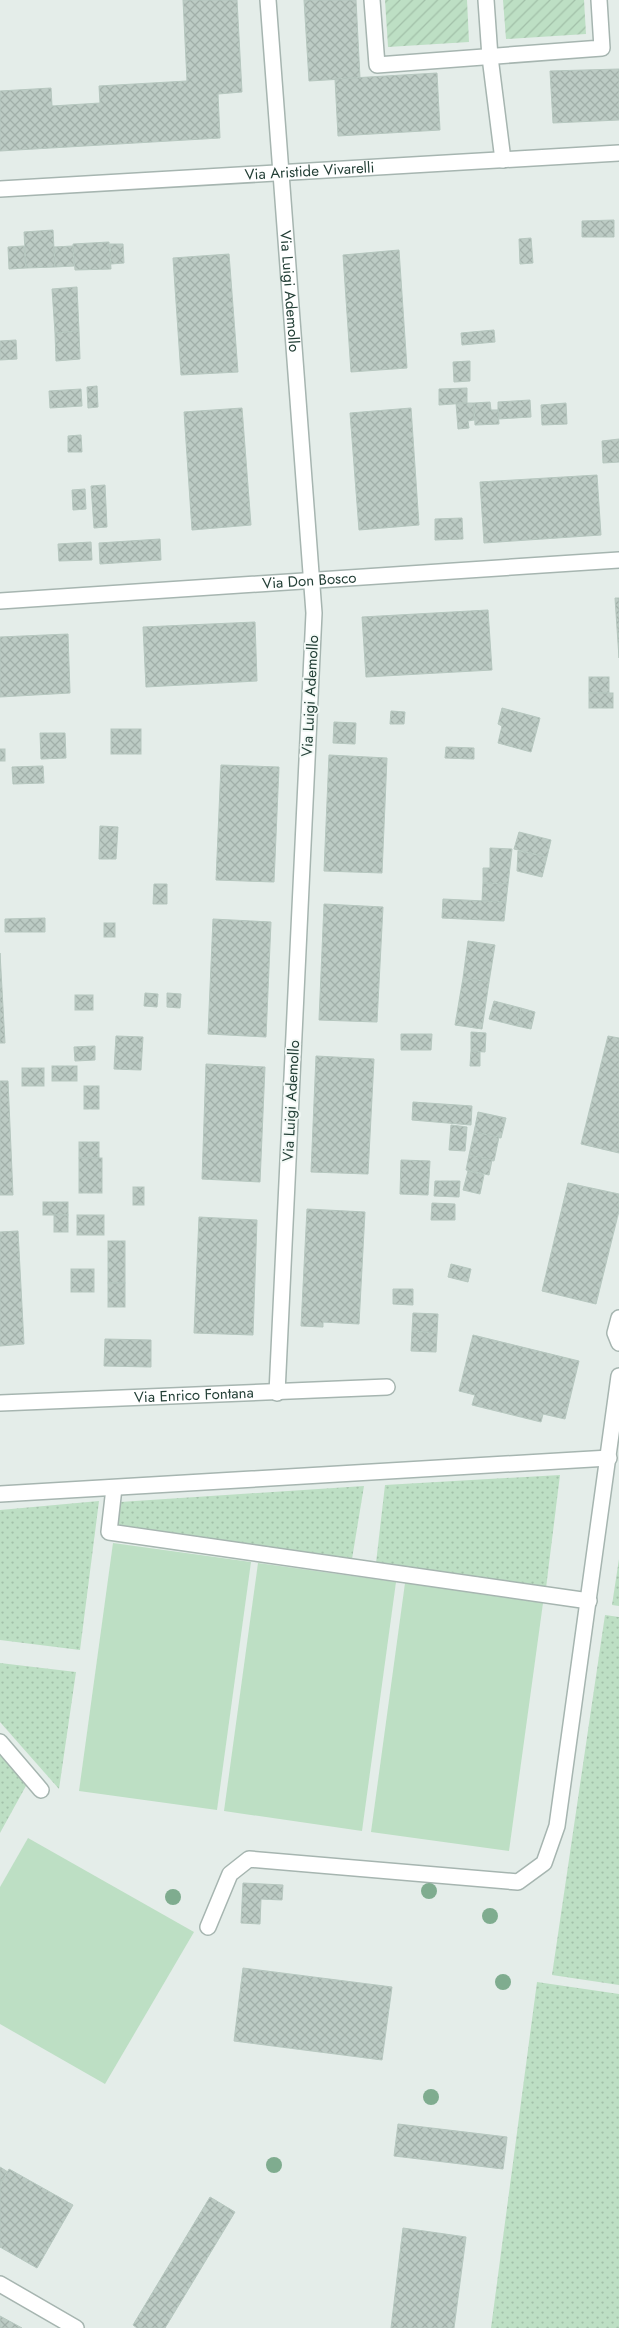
<svg xmlns="http://www.w3.org/2000/svg" width="619" height="2328" font-family="Jost,sans-serif">
<defs>
<pattern id="grass-dots" width="8" height="8" patternUnits="userSpaceOnUse" patternTransform="scale(1.25)"><rect width="8" height="8" fill="#bddfc4"/><path d="M2 2h.1M6 6h.1" fill="none" stroke="#a2c0a9" stroke-width="1.8" stroke-linecap="round"/></pattern>
<pattern id="garden-furrows" width="10" height="10" patternUnits="userSpaceOnUse" patternTransform="scale(1.25)"><rect width="10" height="10" fill="#bddfc4"/><path d="M-1 1l2-2M0 10L10 0M9 11l2-2" fill="none" stroke="#a2c0a9"/></pattern>
<pattern id="building-cross-hatch" width="8" height="8" patternUnits="userSpaceOnUse" patternTransform="scale(1.25)"><rect width="8" height="8" fill="#bccbc4"/><path d="M0 0l8 8M0 8l8-8" fill="none" stroke="#a1afa9"/></pattern>
</defs>
<rect width="100%" height="100%" fill="#e4ede9"/>
<g fill="url(#grass-dots)">
<polygon points="560,1475 546,1588 376,1563 385,1485"/>
<polygon points="364,1486 352,1559 117,1527 120,1502"/>
<polygon points="99,1501 80,1650 0,1640 0,1510"/>
<polygon points="619,1559 619,1606 612,1605"/>
<polygon points="605,1615 619,1617 619,1985 552,1975"/>
<polygon points="0,1663 76,1672 59,1789 0,1722"/>
<polygon points="0,1754 27,1784 0,1833"/>
<polygon points="537,1982 619,1994 619,2328 491,2328"/>
</g>
<g fill="url(#garden-furrows)">
<polygon points="385,0 467,0 469,42 388,47"/>
<polygon points="503,0 584,0 586,34 506,39"/>
</g>
<g fill="#bddfc4">
<polygon points="113,1543 251,1562 217,1810 79,1791"/>
<polygon points="258,1563 396,1582 362,1831 224,1811"/>
<polygon points="405,1583 543,1603 509,1851 371,1832"/>
<polygon points="28,1838 194,1932 105,2084 0,2024 0,1887"/>
</g>
<g fill="url(#building-cross-hatch)" stroke="#b6c7bf">
<polygon points="183,0 237,0 242,92 218,94 220,138 0,151 0,91 51,88 52,106 100,103 99,86 187,81"/>
<polygon points="304,0 356,0 360,78 309,81"/>
<polygon points="619,69 619,120 553,123 550,71"/>
<polygon points="437,73 440,130 338,136 335,79"/>
<polygon points="614,220 614,237 582,237 582,221"/>
<polygon points="53,230 55,267 26,268 24,232"/>
<polygon points="531,238 533,263 520,264 519,239"/>
<polygon points="109,242 111,269 75,270 73,244"/>
<polygon points="110,244 123,244 124,263 111,264"/>
<polygon points="24,246 26,268 9,269 8,247"/>
<polygon points="73,246 74,266 55,267 54,247"/>
<polygon points="399,250 407,368 351,372 343,255"/>
<polygon points="229,254 238,372 181,375 173,258"/>
<polygon points="77,287 79,331 55,333 52,289"/>
<polygon points="494,330 495,342 462,345 461,333"/>
<polygon points="79,331 80,359 56,361 55,333"/>
<polygon points="16,340 17,359 0,360 0,341"/>
<polygon points="470,361 470,381 454,382 453,362"/>
<polygon points="97,386 98,407 88,408 87,387"/>
<polygon points="467,388 467,403 439,405 439,389"/>
<polygon points="81,389 82,406 50,408 49,391"/>
<polygon points="530,400 531,417 498,419 498,402"/>
<polygon points="490,402 491,410 498,410 499,424 475,425 474,403"/>
<polygon points="456,403 474,403 474,420 468,421 469,428 458,429"/>
<polygon points="566,403 567,424 542,425 541,405"/>
<polygon points="242,408 251,525 192,530 184,412"/>
<polygon points="411,408 419,525 359,530 350,413"/>
<polygon points="81,435 82,452 68,452 68,436"/>
<polygon points="619,439 619,462 603,463 602,441"/>
<polygon points="597,475 601,535 484,543 480,482"/>
<polygon points="105,485 107,527 94,528 91,486"/>
<polygon points="85,489 86,509 73,510 72,490"/>
<polygon points="462,518 463,539 435,540 435,519"/>
<polygon points="160,539 161,560 100,564 99,543"/>
<polygon points="91,542 92,560 59,561 58,544"/>
<polygon points="615,598 619,598 619,658"/>
<polygon points="488,610 492,670 366,677 362,617"/>
<polygon points="255,622 257,681 146,687 143,627"/>
<polygon points="68,634 70,693 0,697 0,637"/>
<rect x="589" y="677" width="20" height="16"/>
<rect x="589" y="693" width="24" height="15"/>
<polygon points="502,708 540,718 531,752 498,743 502,726 498,724"/>
<polygon points="391,711 405,712 404,724 390,724"/>
<polygon points="334,722 356,723 355,744 333,743"/>
<rect x="111" y="729" width="30" height="25"/>
<polygon points="40,733 65,733 66,758 41,759"/>
<polygon points="446,747 474,748 474,759 445,758"/>
<rect x="0" y="749" width="5" height="12"/>
<polygon points="329,755 387,758 382,873 324,871"/>
<polygon points="221,765 279,767 274,882 216,880"/>
<polygon points="43,766 44,783 13,784 12,767"/>
<polygon points="100,826 118,827 116,859 99,859"/>
<polygon points="519,832 551,840 547,857 514,849"/>
<polygon points="490,848 512,849 508,884 483,883 483,868 490,868"/>
<polygon points="518,851 547,857 542,877 517,871"/>
<polygon points="483,883 508,884 506,902 482,901"/>
<polygon points="154,884 167,884 167,904 153,904"/>
<polygon points="443,899 506,902 504,921 442,918"/>
<polygon points="324,904 383,907 377,1022 319,1020"/>
<polygon points="45,918 45,932 5,932 5,919"/>
<polygon points="213,919 271,922 266,1037 208,1034"/>
<rect x="104" y="923" width="11" height="14"/>
<polygon points="468,941 495,945 489,982 463,978"/>
<polygon points="0,953 5,1043 0,1043"/>
<polygon points="463,978 489,982 482,1029 455,1025"/>
<polygon points="145,993 158,994 157,1007 144,1006"/>
<polygon points="167,993 181,994 180,1008 167,1007"/>
<rect x="75" y="995" width="18" height="15"/>
<polygon points="494,1001 521,1008 517,1026 489,1019"/>
<polygon points="521,1008 535,1012 531,1029 517,1026"/>
<polygon points="471,1032 486,1033 485,1052 471,1051"/>
<polygon points="401,1034 432,1034 431,1050 401,1050"/>
<polygon points="116,1036 143,1037 141,1070 114,1069"/>
<polygon points="608,1036 619,1038 619,1153 581,1144"/>
<polygon points="95,1046 95,1060 75,1061 74,1047"/>
<polygon points="471,1051 480,1052 480,1066 470,1066"/>
<polygon points="316,1056 374,1059 368,1174 311,1172"/>
<polygon points="206,1064 265,1067 260,1182 202,1179"/>
<rect x="52" y="1066" width="25" height="15"/>
<rect x="22" y="1068" width="22" height="18"/>
<polygon points="0,1081 8,1081 13,1195 0,1195"/>
<rect x="84" y="1086" width="15" height="23"/>
<polygon points="413,1102 472,1106 471,1125 412,1120"/>
<polygon points="478,1112 506,1118 501,1138 474,1132"/>
<polygon points="451,1125 467,1127 465,1151 449,1150"/>
<polygon points="474,1132 499,1137 494,1161 469,1155"/>
<rect x="79" y="1142" width="20" height="16"/>
<polygon points="469,1155 492,1160 489,1175 466,1170"/>
<rect x="79" y="1158" width="23" height="35"/>
<polygon points="401,1160 430,1161 428,1195 400,1194"/>
<polygon points="468,1171 484,1175 480,1194 463,1190"/>
<polygon points="435,1181 460,1181 459,1197 434,1196"/>
<polygon points="568,1183 619,1194 619,1211 596,1304 542,1291"/>
<rect x="133" y="1187" width="11" height="18"/>
<rect x="43" y="1202" width="25" height="13"/>
<polygon points="432,1203 455,1204 455,1220 431,1220"/>
<polygon points="307,1209 365,1212 359,1324 323,1322 323,1327 301,1326"/>
<rect x="54" y="1215" width="14" height="17"/>
<rect x="77" y="1215" width="27" height="20"/>
<polygon points="199,1217 257,1220 253,1335 194,1333"/>
<polygon points="18,1231 24,1344 0,1346 0,1232"/>
<rect x="108" y="1241" width="17" height="42"/>
<polygon points="451,1264 471,1269 468,1282 448,1277"/>
<rect x="71" y="1269" width="23" height="23"/>
<rect x="108" y="1283" width="17" height="24"/>
<polygon points="393,1289 413,1289 413,1305 393,1304"/>
<polygon points="413,1313 438,1314 437,1333 412,1331"/>
<polygon points="412,1331 437,1333 436,1352 411,1351"/>
<polygon points="473,1335 579,1361 565,1419 543,1414 541,1422 472,1405 475,1395 459,1391"/>
<polygon points="105,1339 151,1340 151,1367 104,1366"/>
<polygon points="243,1883 283,1885 282,1900 261,1899 260,1924 241,1923"/>
<polygon points="243,1968 392,1987 382,2060 234,2041"/>
<polygon points="398,2124 507,2137 503,2169 394,2156"/>
<polygon points="0,2167 8,2172 0,2185"/>
<polygon points="9,2169 73,2205 37,2268 0,2247 0,2185"/>
<polygon points="210,2197 235,2212 165,2328 137,2328 133,2325"/>
<polygon points="403,2228 466,2237 454,2328 391,2328"/>
<polygon points="0,2316 22,2328 0,2328"/>
</g>
<g fill="none" stroke-linecap="round" stroke-linejoin="round">
<defs>
<g id="minor">
<path id="s1" d="M268 0 314 613 277 1393"/>
<polyline points="372,0 377,65 602,48 599,0"/>
<polyline points="486,0 490,57 503,160"/>
<path id="s2" d="M0 189 619 153"/>
<path id="s3" d="M0 601 619 560"/>
<polyline points="619,1318 615,1333 619,1343"/>
<path id="s4" d="M0 1403 387 1387"/>
<polyline points="114,1488 109,1532 589,1601"/>
<polyline points="0,1494 609,1458"/>
<polyline points="0,1742 41,1790"/>
<polyline points="208,1927 230,1874 249,1859 518,1882 544,1863 557,1826 619,1376"/>
<polyline points="0,2284 76,2328"/>
</g>
</defs>
<use href="#minor" stroke="#a6b5b0" stroke-width="18"/>
<use href="#minor" stroke="#fff" stroke-width="15"/>
</g>
<g fill="#7fac8f">
<circle cx="429" cy="1891" r="8"/>
<circle cx="173" cy="1897" r="8"/>
<circle cx="490" cy="1916" r="8"/>
<circle cx="503" cy="1982" r="8"/>
<circle cx="431" cy="2097" r="8"/>
<circle cx="274" cy="2165" r="8"/>
</g>
<g text-anchor="middle" dominant-baseline="central" stroke-width="4" stroke-linejoin="round" paint-order="stroke">
<g font-size="15" fill="#233f36" stroke="#f4faf7">
<text stroke="none"><textPath href="#s2" startOffset="310">Via Aristide Vivarelli</textPath></text>
<text stroke="none"><textPath href="#s1" startOffset="292">Via Luigi Ademollo</textPath></text>
<text stroke="none"><textPath href="#s3" startOffset="310">Via Don Bosco</textPath></text>
<text transform="translate(310 696) rotate(-87)">Via Luigi Ademollo</text>
<text transform="translate(291 1101) rotate(-87)">Via Luigi Ademollo</text>
<text stroke="none"><textPath href="#s4" startOffset="194">Via Enrico Fontana</textPath></text>
</g>
</g>
</svg>
